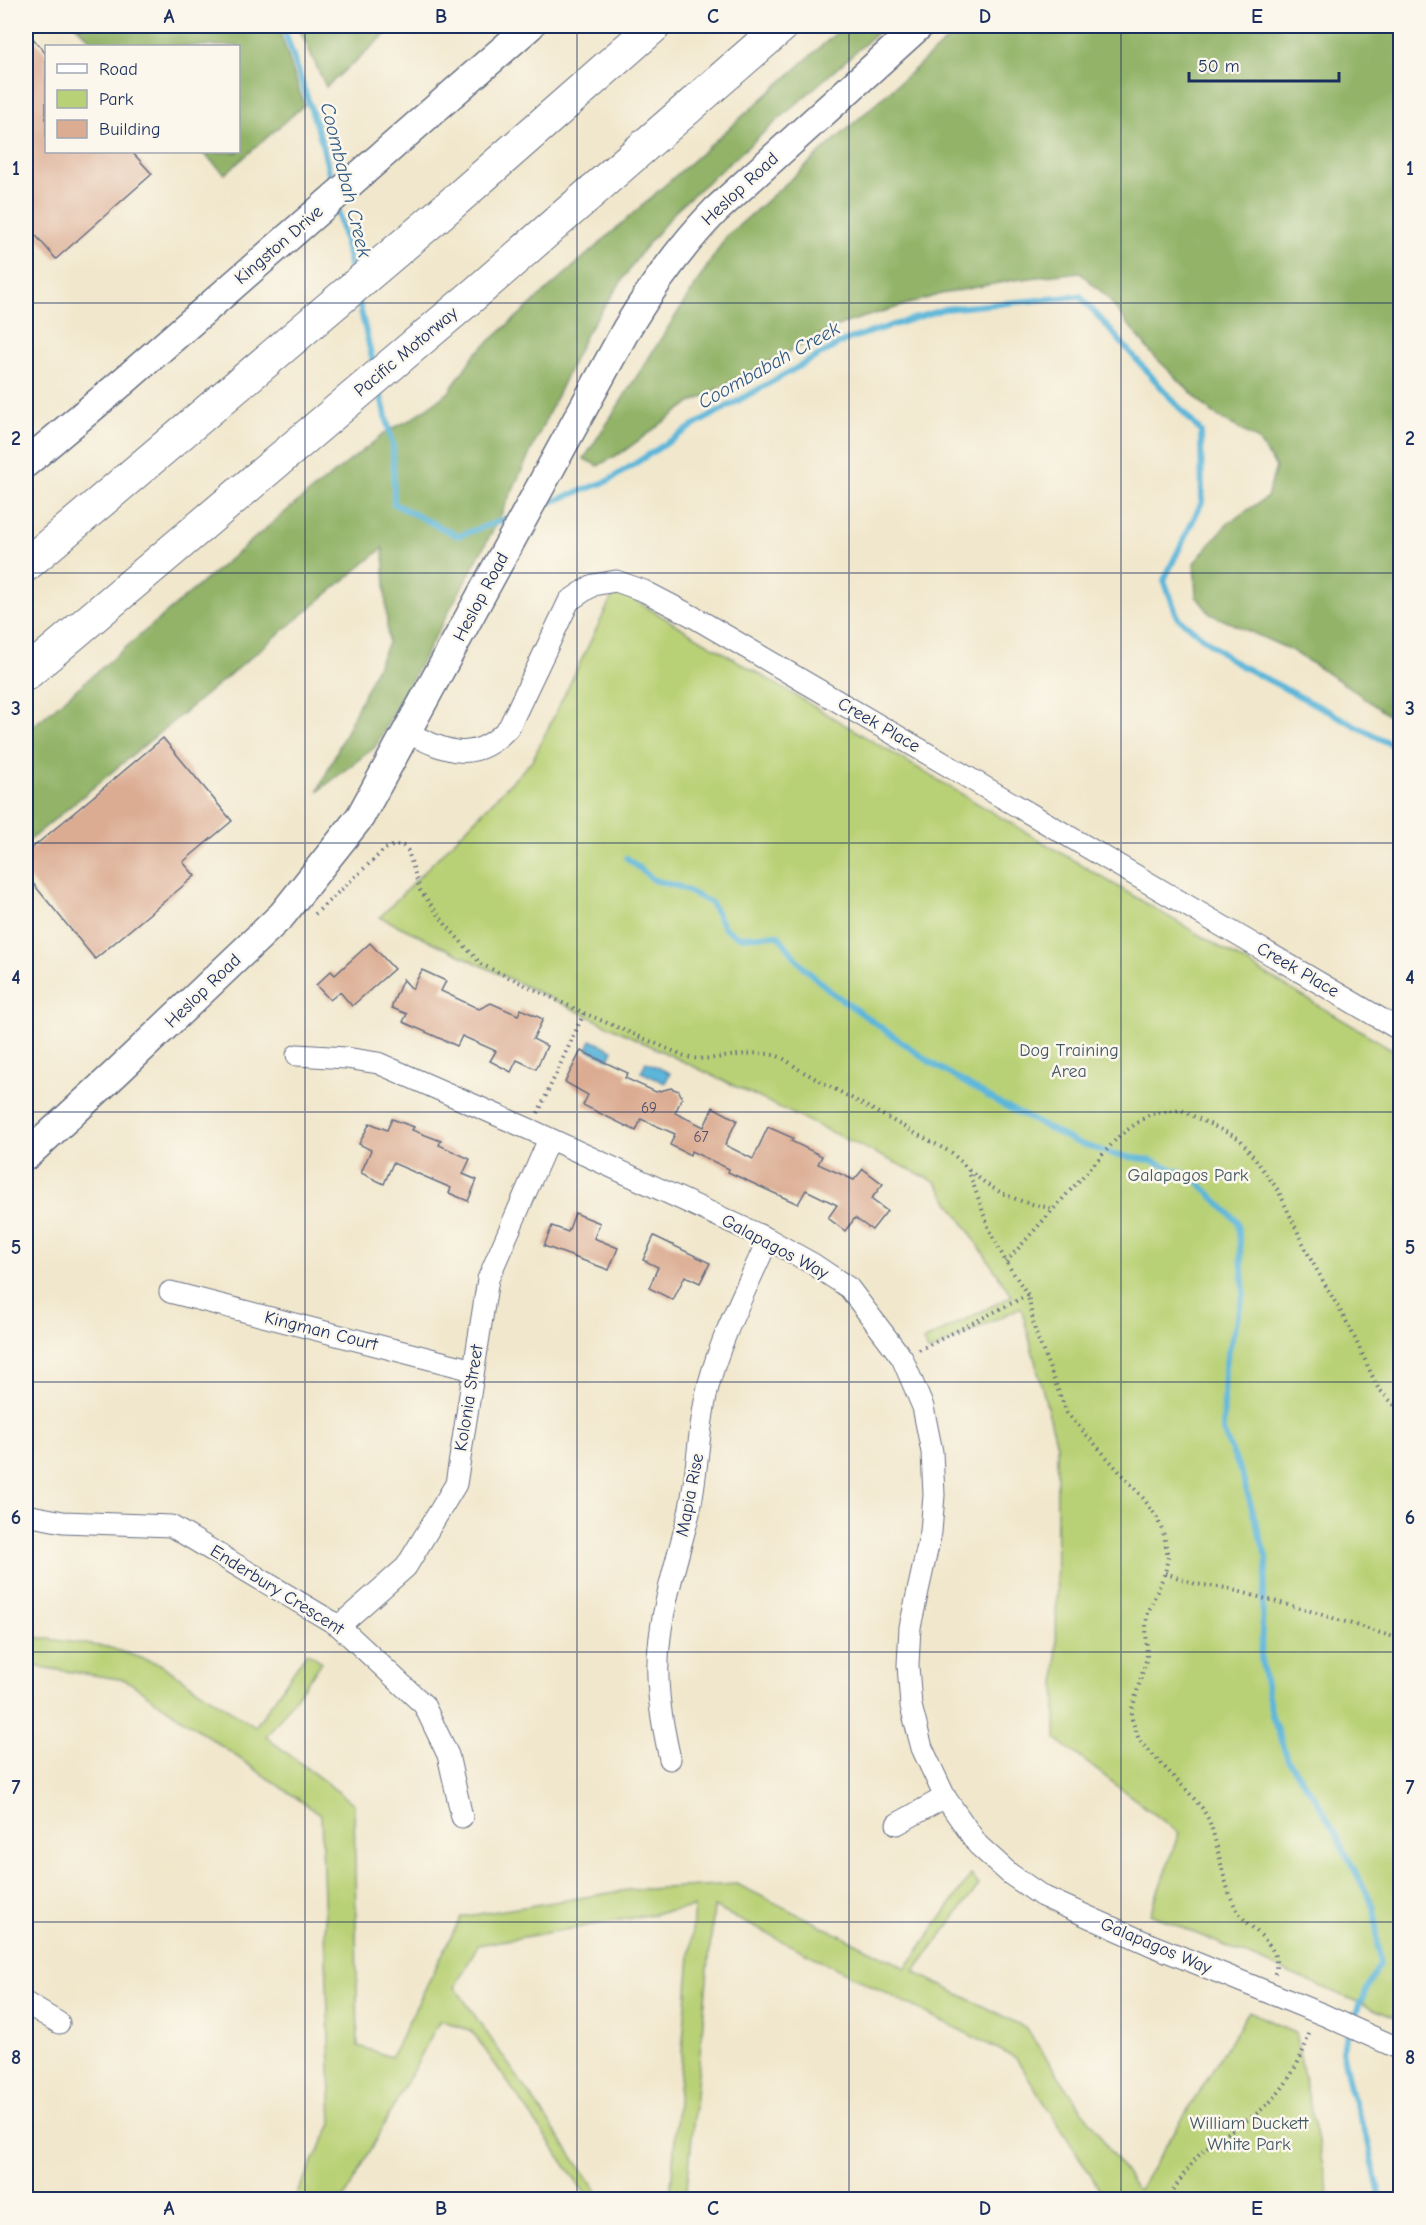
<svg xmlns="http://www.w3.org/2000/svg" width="1426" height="2225" font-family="'Comic Neue',sans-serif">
<rect width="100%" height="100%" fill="#fbf7ec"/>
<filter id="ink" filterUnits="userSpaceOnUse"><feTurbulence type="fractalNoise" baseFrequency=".0167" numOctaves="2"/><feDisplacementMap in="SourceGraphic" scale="12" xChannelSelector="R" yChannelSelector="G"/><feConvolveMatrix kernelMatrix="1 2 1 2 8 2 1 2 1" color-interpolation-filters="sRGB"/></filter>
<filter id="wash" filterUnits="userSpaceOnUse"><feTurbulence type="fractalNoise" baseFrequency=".008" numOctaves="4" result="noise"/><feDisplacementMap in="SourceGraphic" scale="24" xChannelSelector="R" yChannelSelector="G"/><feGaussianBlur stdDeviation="1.35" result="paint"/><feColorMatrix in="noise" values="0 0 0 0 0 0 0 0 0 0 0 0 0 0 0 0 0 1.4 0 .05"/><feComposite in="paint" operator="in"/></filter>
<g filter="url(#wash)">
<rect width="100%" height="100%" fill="#f1e7cc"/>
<g fill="#b9d176" stroke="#6a806a" stroke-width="1.5">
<polygon points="616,589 1400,1054 1400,2020 1150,1914 1179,1833 1056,1739 1057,1445 1021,1307 929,1352 923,1341 1012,1296 936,1182 380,917 532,761"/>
<polygon points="26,1636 107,1647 160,1664 255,1727 307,1652 322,1662 266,1737 354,1804 358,2046 391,2057 461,1917 628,1890 737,1884 906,1968 971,1875 979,1885 914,1972 1025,2027 1138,2191 1249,2011 1295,2033 1330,2199 1106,2199 1016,2058 714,1907 686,2199 670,2199 694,1907 478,1945 455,1987 602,2199 589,2199 472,2031 440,2020 344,2199 294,2199 332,2124 321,1815 126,1680 26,1665"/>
</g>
<g fill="#92b367" stroke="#567162" stroke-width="1.5">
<polygon points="76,26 278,26 304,105 225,174 202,152 238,152 238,46 97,46"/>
<polygon points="298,26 395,26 326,87"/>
<polygon points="844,26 885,26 678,208 642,251 587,332 498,521 375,747 318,791 388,643 383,548 26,843 26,732 290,508 389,430 410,420 449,392 474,355"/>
<polygon points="963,26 1400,26 1400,724 1349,687 1291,650 1210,614 1196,596 1194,563 1227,524 1267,497 1276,467 1257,439 1212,413 1151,353 1106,296 1079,272 1014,280 941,294 842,324 687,405 624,451 598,466 584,459 726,237"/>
</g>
<g fill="#5bb6d9" stroke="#3b729c" stroke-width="1.5">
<polygon points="591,1040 613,1050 609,1059 587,1049"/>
<polygon points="646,1062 670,1073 665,1083 641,1072"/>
</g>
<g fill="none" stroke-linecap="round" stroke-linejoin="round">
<g stroke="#5bb6d9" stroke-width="6">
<polyline points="283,26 321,139 333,189"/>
<polyline points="337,207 352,273"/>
<polyline points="358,298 374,367"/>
<polyline points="379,388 393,446 394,504 458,536 514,516"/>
<polyline points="540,506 608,481 693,426 846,340 944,309 1080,296 1201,432 1202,502 1164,580 1178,618 1234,662 1400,749"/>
<polyline points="627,858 654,880 680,887 711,903 725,929 740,937 778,935 803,967 834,994 930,1062 997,1102 1075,1142 1115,1155 1150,1160 1193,1177 1238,1222 1244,1293 1225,1365 1223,1431 1242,1475 1267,1560 1263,1599 1261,1659 1272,1716 1288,1760 1320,1805 1374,1907 1380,1963 1360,2003 1342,2050 1350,2088 1368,2141 1381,2200"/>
</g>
</g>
<g id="blocks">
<g fill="#dbac92">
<polygon points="26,30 46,54 46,152 132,152 152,174 56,259 26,224"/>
<polygon points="163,738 232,821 183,862 195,876 95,959 26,875 26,853"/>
<polygon points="370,943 394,969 352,1006 340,992 330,1000 316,985 331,971 335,975"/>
<polygon points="422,970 446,981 441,991 479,1009 491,1003 518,1015 521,1009 543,1019 533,1039 547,1046 536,1069 517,1060 511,1072 490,1061 496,1051 462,1036 457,1046 403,1022 407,1014 392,1008 392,1005 403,979 412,989"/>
<polygon points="581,1051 628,1073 625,1078 656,1092 671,1088 679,1091 682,1098 675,1113 704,1127 713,1107 737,1120 725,1145 753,1159 768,1127 793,1138 791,1141 822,1156 818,1164 854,1180 863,1169 883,1184 871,1199 887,1211 872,1230 855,1218 845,1231 828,1218 837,1205 806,1190 798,1204 728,1172 729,1169 691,1151 690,1155 670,1145 675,1134 641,1119 636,1131 583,1105 588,1095 565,1082"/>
<polygon points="392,1119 414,1127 412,1130 441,1141 439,1145 470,1159 463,1174 477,1180 468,1201 449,1193 451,1188 393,1163 384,1184 361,1173 371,1150 359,1144 370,1123 387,1130"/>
<polygon points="575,1213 600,1223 594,1238 618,1248 609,1270 544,1246 552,1226 568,1232"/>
<polygon points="654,1236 710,1263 700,1283 685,1276 673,1300 649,1288 658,1267 643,1260"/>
</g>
</g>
</g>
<g filter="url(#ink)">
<use href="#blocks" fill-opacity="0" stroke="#666f84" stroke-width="1.5"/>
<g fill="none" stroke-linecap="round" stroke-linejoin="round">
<defs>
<g id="street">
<path d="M408 733C448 752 475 765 509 727L569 601 593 585 616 581 644 591 692 616 1400 1030"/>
<polyline points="297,1055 346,1058 378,1063 531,1130 768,1239 813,1264 849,1288 902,1358 923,1407 932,1452 934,1495 931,1532 910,1627 908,1665 911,1706 922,1748 945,1797 978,1845 1010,1874 1042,1896 1149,1944 1324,2015 1400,2049"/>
<polyline points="170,1292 473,1370"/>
<polyline points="26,1515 63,1522 171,1526 339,1626 424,1705 448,1755 462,1817"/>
<polyline points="339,1626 406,1567 456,1484 488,1279 549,1139"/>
<path d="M670 1759C661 1719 654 1679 660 1637 665 1595 679 1554 689 1513 698 1472 698 1428 708 1387 721 1336 747 1288 768 1239"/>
<polyline points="897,1824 945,1797"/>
<polyline points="26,2003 59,2023"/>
</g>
<g id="secondary">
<polyline points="26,463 125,380 530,26"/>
<path d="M26 1156 116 1073 282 915 360 817 627 328C653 285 681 246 716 210L919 26"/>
</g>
<g id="highway">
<polyline points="26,565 440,214 654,26"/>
<polyline points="26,674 477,292 782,26"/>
</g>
</defs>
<use href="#street" stroke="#666f84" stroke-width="23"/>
<use href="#secondary" stroke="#666f84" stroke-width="31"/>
<use href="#highway" stroke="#666f84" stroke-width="35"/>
<g stroke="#666f84" stroke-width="4" stroke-dasharray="1.5 4.5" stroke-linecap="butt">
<path d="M315 914 385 849 395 845 403 846 408 851 420 890 446 925 481 964 584 1013 687 1057C717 1064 751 1046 780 1057 787 1060 794 1066 800 1070L952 1153 968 1169 989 1229 1006 1262 1028 1295 1035 1331 1067 1413 1144 1499 1157 1518 1164 1535 1168 1557 1165 1573 1148 1612 1146 1624 1147 1657 1132 1709V1719L1139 1740 1189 1793 1202 1808 1209 1820C1219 1847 1223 1886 1237 1910 1250 1932 1285 1944 1274 1976"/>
<polyline points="538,1113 584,1013"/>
<path d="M969 1170C993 1192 1021 1204 1053 1208"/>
<polyline points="1006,1262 1120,1135 1150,1114 1181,1110 1240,1139 1278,1190 1310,1258 1350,1328 1378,1388 1400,1411"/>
<polyline points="919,1350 1028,1295"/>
<polyline points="1165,1573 1196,1584 1226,1588 1310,1611 1400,1639"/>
<path d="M1167 2200C1178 2183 1189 2165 1203 2151 1218 2136 1239 2127 1256 2114 1284 2093 1300 2064 1310 2031"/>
</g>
<use href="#street" stroke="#fff" stroke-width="21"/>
<use href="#secondary" stroke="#fff" stroke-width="28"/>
<use href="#highway" stroke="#fff" stroke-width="33"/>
</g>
</g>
<path fill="none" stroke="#1b2f5e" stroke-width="1.5" stroke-opacity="0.55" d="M305 26V2200M577 26V2200M849 26V2200M1121 26V2200M26 303H1400M26 573H1400M26 843H1400M26 1112H1400M26 1382H1400M26 1652H1400M26 1922H1400"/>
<g text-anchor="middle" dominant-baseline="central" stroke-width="5" stroke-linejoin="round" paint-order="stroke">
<g font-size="15" fill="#4b4e6b">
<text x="649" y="1108">69</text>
<text x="701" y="1137">67</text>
</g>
<g font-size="18" fill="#1b2f5e" stroke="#fbf7ec">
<text transform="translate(740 189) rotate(-43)">Heslop Road</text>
<text transform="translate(279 245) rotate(-41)">Kingston Drive</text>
<text transform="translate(406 352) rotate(-40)">Pacific Motorway</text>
<text transform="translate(481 597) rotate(-62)">Heslop Road</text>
<text transform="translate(879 725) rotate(30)">Creek Place</text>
<text transform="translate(1298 970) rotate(30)">Creek Place</text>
<text transform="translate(203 991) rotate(-44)">Heslop Road</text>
<text transform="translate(775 1247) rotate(28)">Galapagos Way</text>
<text transform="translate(321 1331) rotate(14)">Kingman Court</text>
<text transform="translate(469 1398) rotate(-81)">Kolonia Street</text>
<text transform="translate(690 1495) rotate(-79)">Mapia Rise</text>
<text transform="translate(277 1590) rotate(32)">Enderbury Crescent</text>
<text transform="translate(1156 1946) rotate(23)">Galapagos Way</text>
</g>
<g font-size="18" fill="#425864" stroke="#fbf7ec">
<text x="1069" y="1050">Dog Training<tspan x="1069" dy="21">Area</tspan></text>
<text x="1188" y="1175">Galapagos Park</text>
<text x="1249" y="2123">William Duckett<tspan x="1249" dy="21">White Park</tspan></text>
</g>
<g font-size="20" font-style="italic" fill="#2e5883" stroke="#fbf7ec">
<text transform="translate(346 180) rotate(76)">Coombabah Creek</text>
<text transform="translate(769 365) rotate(-29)">Coombabah Creek</text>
</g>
</g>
<rect width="1426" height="2225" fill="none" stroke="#fbf7ec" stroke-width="66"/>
<rect x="45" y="45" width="195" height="108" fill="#fbf7ec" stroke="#a1a7b3" stroke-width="1.5"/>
<rect x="57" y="64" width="30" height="9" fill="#ffffff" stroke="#a1a7b3" stroke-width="1.5"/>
<text x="99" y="75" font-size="18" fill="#1b2f5e">Road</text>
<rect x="57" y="90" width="30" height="18" fill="#b9d176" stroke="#a1a7b3" stroke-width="1.5"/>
<text x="99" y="105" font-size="18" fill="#1b2f5e">Park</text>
<rect x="57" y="120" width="30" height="18" fill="#dbac92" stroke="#a1a7b3" stroke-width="1.5"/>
<text x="99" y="135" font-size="18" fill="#1b2f5e">Building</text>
<path d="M1189 72v9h150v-9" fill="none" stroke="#1b2f5e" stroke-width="3"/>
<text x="1198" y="72" font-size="18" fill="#1b2f5e" stroke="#fbf7ec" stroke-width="4.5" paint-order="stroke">50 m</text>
<rect x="33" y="33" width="1360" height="2159" fill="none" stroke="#1b2f5e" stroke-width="2"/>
<g font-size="20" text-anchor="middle" font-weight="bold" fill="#1b2f5e">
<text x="169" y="23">A</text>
<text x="441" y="23">B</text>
<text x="713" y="23">C</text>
<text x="985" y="23">D</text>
<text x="1257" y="23">E</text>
<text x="16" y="175">1</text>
<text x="1410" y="175">1</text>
<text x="16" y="445">2</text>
<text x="1410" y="445">2</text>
<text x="16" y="715">3</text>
<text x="1410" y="715">3</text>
<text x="16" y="984">4</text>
<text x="1410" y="984">4</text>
<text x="16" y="1254">5</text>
<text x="1410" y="1254">5</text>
<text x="16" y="1524">6</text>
<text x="1410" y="1524">6</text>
<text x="16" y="1794">7</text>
<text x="1410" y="1794">7</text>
<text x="16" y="2064">8</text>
<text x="1410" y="2064">8</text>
<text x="169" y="2215">A</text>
<text x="441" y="2215">B</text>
<text x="713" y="2215">C</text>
<text x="985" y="2215">D</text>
<text x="1257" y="2215">E</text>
</g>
</svg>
